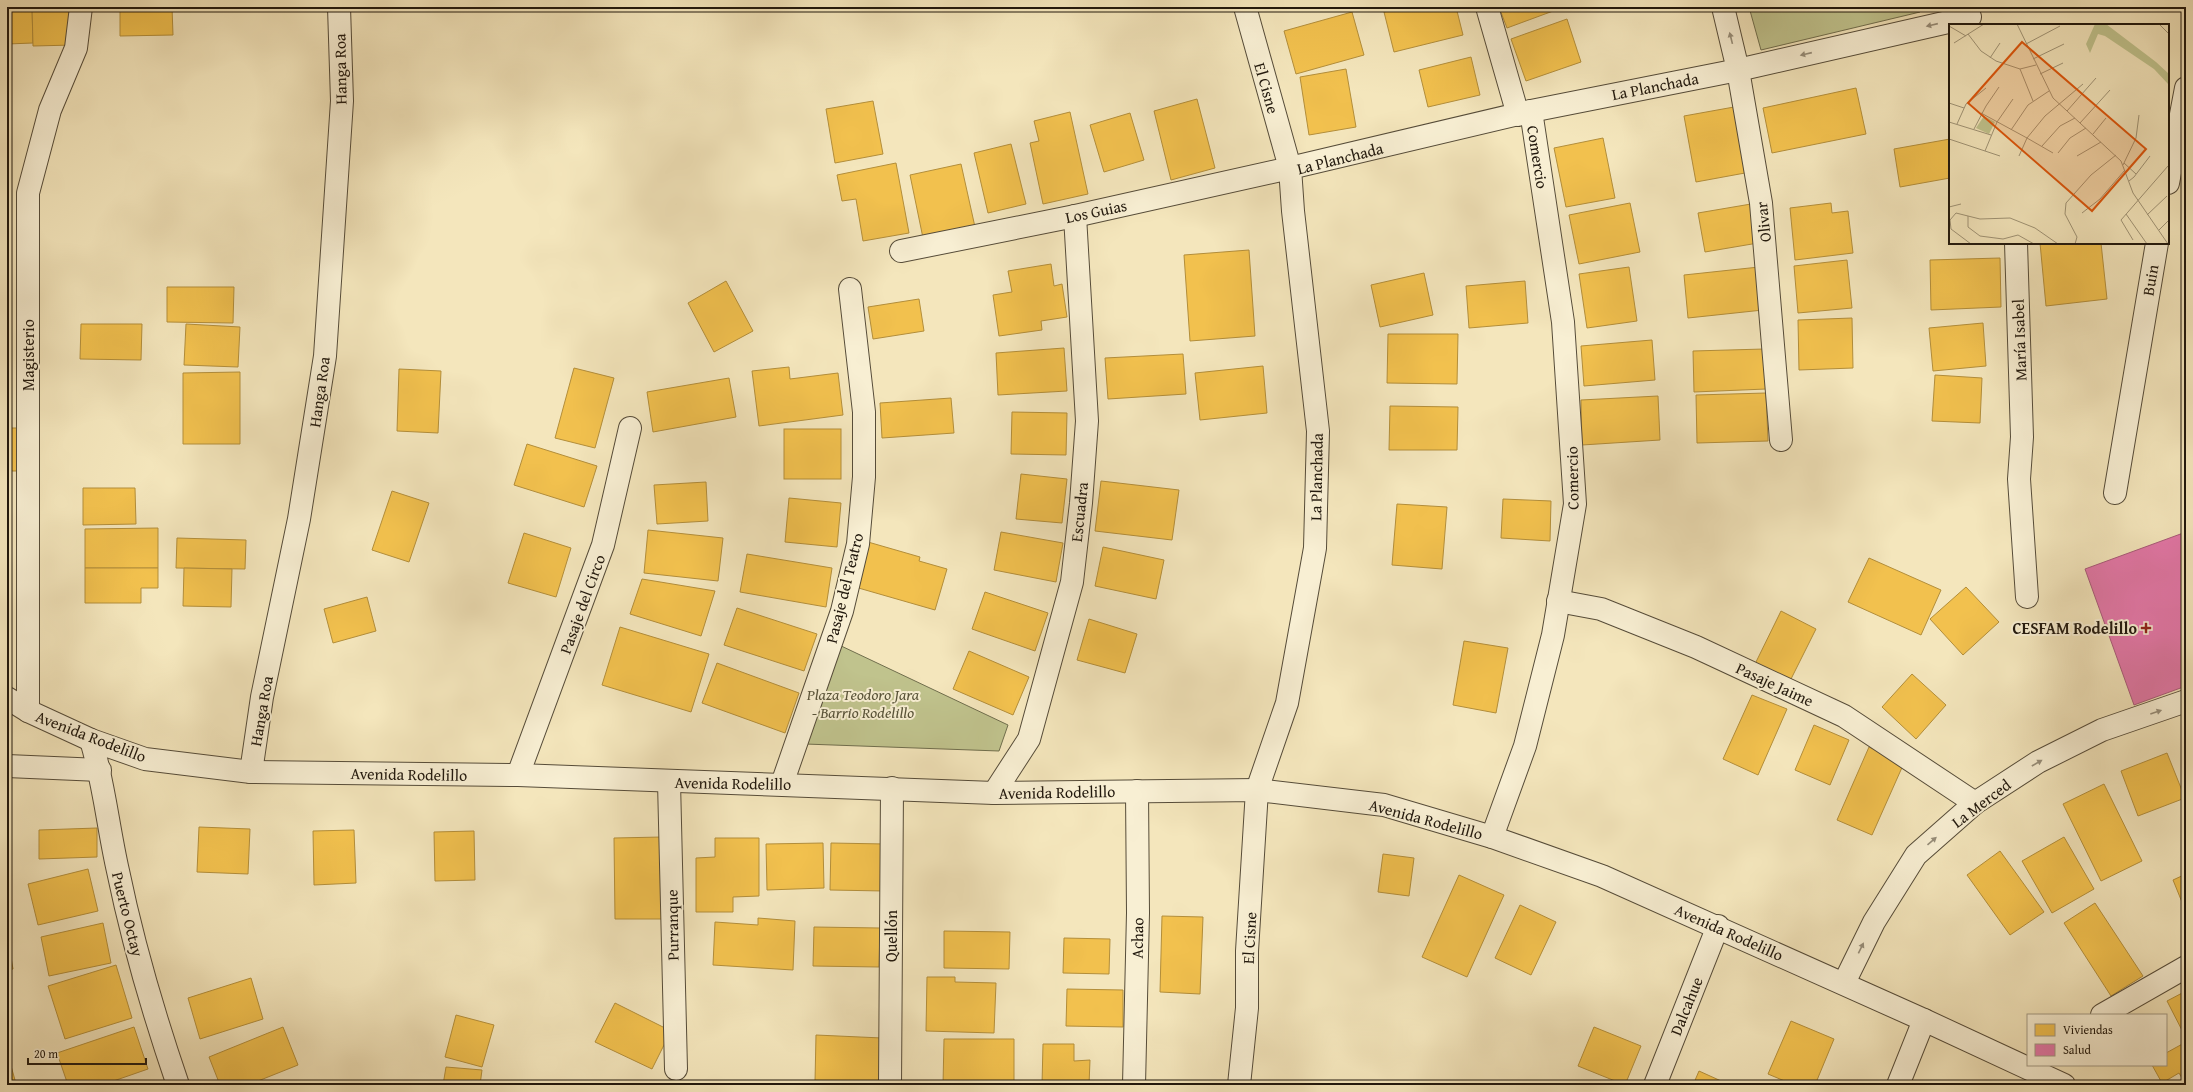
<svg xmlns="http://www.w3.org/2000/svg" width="2193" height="1092" font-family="'Gentium Book Plus',serif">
<rect width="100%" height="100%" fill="#f4e6bc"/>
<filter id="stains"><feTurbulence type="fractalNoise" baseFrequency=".005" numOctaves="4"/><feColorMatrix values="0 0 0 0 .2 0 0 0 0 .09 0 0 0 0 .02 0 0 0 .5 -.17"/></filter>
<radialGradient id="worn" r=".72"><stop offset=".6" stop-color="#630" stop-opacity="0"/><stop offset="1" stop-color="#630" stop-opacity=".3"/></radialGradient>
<g fill="#c0c38d" stroke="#706e4d">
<polygon points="1749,7 1923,7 1920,12 1761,50"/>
<polygon points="837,644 1008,725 999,751 805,744"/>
</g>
<g fill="#f2c14e" stroke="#b38e3a">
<polygon points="7,7 32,7 33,43 7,44"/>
<polygon points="32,7 73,7 74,45 33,46"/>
<polygon points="120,7 172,7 173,35 120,36"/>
<polygon points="1403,7 1456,7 1463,35 1394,52 1384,12"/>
<polygon points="1499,7 1564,7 1507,28"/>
<polygon points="1352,12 1364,55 1296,74 1284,31"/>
<polygon points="1567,19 1581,62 1526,81 1511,39"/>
<polygon points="1471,57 1480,95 1428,107 1419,70"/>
<polygon points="1346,69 1356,127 1309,135 1300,77"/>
<polygon points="1856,88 1866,134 1772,153 1763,108"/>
<polygon points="1197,99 1215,168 1171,180 1154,111"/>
<polygon points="873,101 883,154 835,163 826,109"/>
<polygon points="1734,107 1745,173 1696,182 1684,116"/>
<polygon points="1070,112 1088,194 1043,204 1030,143 1039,141 1034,121"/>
<polygon points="1130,113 1144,160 1104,172 1090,125"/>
<polygon points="1603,138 1615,198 1566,207 1554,148"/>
<polygon points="1950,139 1950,178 1900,187 1894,149"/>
<polygon points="1011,144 1026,204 988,213 974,153"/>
<polygon points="896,163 909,233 863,241 856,199 842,201 837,175"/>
<polygon points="961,164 975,227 923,238 910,175"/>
<polygon points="1630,203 1640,252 1579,264 1569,215"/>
<polygon points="1831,203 1832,213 1848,211 1853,253 1795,260 1790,208"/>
<polygon points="1751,204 1758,243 1705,252 1698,213"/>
<polygon points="2040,243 2101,243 2107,299 2046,306"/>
<polygon points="1249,250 1255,336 1190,341 1184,255"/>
<polygon points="2000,258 2001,307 1931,310 1930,260"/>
<polygon points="1847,260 1852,308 1798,313 1794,266"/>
<polygon points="1051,264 1054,286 1062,284 1067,317 1041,321 1042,330 999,336 993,295 1012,292 1008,271"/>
<polygon points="1629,267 1637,321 1587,328 1579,274"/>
<polygon points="1759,267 1763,310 1688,318 1684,275"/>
<polygon points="1424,273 1433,315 1380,327 1371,285"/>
<polygon points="726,281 753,331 714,352 688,303"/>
<polygon points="1525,281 1528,323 1469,328 1466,286"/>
<polygon points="167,287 234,287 233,323 167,322"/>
<polygon points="919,299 924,331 873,339 868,307"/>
<polygon points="1852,318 1853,368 1799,370 1798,320"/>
<polygon points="1983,323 1986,366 1933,371 1929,328"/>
<polygon points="81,324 142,324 141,360 80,359"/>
<polygon points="186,324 240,327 238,367 184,365"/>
<polygon points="1388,334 1458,334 1457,384 1387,383"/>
<polygon points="1652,340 1655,380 1584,386 1581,346"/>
<polygon points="1064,348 1067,391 998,395 996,353"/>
<polygon points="1764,349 1766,389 1694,392 1693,351"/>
<polygon points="1183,354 1186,394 1108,399 1105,358"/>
<polygon points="1263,366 1267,413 1200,420 1195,373"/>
<polygon points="789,367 790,379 838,373 843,415 759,426 752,371"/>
<polygon points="574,368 614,378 595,448 555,438"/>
<polygon points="399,369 441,371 438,433 397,431"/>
<polygon points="240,372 240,444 183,444 183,373"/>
<polygon points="1935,375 1982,378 1980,423 1932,421"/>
<polygon points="729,378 736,417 653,432 647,392"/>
<polygon points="1766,393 1768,441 1697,443 1696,395"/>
<polygon points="1658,396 1660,440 1582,445 1581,400"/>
<polygon points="951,398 954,433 882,438 880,403"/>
<polygon points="1390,406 1458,407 1457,450 1389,450"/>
<polygon points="1012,412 1067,413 1066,455 1011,454"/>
<polygon points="7,428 23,428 22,471 7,471"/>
<rect x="784" y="429" width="57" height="50"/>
<polygon points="527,444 597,466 584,507 514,485"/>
<polygon points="1021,474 1067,479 1062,523 1016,519"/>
<polygon points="1101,481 1179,490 1172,540 1095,531"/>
<polygon points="706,482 708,521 657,524 654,485"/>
<polygon points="83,488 135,488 136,524 83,525"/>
<polygon points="392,491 429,503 409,562 372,550"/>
<polygon points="789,498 841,503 837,547 785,542"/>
<polygon points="1503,499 1551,501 1550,541 1501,538"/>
<polygon points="1397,504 1447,507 1442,569 1392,565"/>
<polygon points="158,528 158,568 85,568 85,529"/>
<polygon points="648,530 723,538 718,581 644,573"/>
<polygon points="1001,532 1063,543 1056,582 994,570"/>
<polygon points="524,533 571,548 556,597 508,583"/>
<polygon points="177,538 246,540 245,569 176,568"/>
<polygon points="868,542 920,557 919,561 947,569 935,610 855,587"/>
<polygon points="1103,547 1164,560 1156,599 1095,586"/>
<polygon points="747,554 832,568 826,607 740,592"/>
<polygon points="1869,558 1941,590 1921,635 1848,602"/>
<polygon points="85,568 158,568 158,588 141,588 141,603 85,603"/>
<polygon points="184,568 232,569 231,607 183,606"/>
<polygon points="642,579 715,591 701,636 630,614"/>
<polygon points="1966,587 1999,622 1963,655 1930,619"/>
<polygon points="985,592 1048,613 1035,651 972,629"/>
<polygon points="367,597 376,631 333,643 324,609"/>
<polygon points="737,608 817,634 804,671 724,645"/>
<polygon points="1781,611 1816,629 1790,681 1755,664"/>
<polygon points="1089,619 1137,634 1125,673 1077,660"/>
<polygon points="620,627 709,654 691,712 602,685"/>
<polygon points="1464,641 1508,648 1496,713 1453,705"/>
<polygon points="969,651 1029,677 1013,715 953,689"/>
<polygon points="717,663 799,693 785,733 702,703"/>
<polygon points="1912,674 1946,705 1916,739 1882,707"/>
<polygon points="1752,695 1787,709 1758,775 1723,759"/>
<polygon points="1814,725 1849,740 1830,785 1795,770"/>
<polygon points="1869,747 1904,763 1872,835 1837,820"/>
<polygon points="2167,753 2185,798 2138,816 2121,771"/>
<polygon points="2104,784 2142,861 2101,881 2063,804"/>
<polygon points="199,827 250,829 248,874 197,872"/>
<polygon points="97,828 97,857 39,859 39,830"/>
<polygon points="354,830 356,883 314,885 313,831"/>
<polygon points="474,831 475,880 435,881 434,832"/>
<polygon points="662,837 662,919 615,919 614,838"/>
<polygon points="2064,837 2094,889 2052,913 2022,861"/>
<polygon points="715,838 759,838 759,896 733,897 733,912 696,912 696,858 715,857"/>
<polygon points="823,843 824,888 767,890 766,844"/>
<polygon points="831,843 885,844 884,891 830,890"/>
<polygon points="2000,851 2044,912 2010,935 1967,875"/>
<polygon points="1383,854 1414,858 1409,896 1378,892"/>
<polygon points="88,869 98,911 38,925 28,884"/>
<polygon points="2186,874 2186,912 2173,880"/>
<polygon points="1459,875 1504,895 1467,977 1422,957"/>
<polygon points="2095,903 2143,976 2111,996 2064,923"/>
<polygon points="1520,905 1556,922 1531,975 1495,958"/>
<polygon points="1162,916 1203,917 1200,994 1160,992"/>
<polygon points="758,918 795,921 793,970 713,965 715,922 758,925"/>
<polygon points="103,923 111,963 49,976 41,937"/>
<polygon points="814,927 880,928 879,967 813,966"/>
<polygon points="944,931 1010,932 1009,969 944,968"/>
<polygon points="7,935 13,969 7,970"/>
<polygon points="1064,938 1110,939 1109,974 1063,973"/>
<polygon points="116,965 132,1018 65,1039 48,986"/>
<polygon points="927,977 955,977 955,982 996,983 994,1033 926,1031"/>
<polygon points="251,978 263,1019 200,1039 188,998"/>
<polygon points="1067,989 1123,990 1123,1027 1066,1026"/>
<polygon points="2186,991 2186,1038 2167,1001"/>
<polygon points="615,1003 671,1031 652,1069 595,1042"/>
<polygon points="456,1015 494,1025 482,1067 445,1057"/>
<polygon points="1791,1021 1834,1039 1815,1085 1794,1085 1768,1074"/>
<polygon points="134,1027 148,1069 102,1085 68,1085 57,1053"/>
<polygon points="283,1027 298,1065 248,1085 220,1085 209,1057"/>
<polygon points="1594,1027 1641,1046 1625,1085 1578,1066"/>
<polygon points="816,1035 882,1038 881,1085 815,1082"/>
<polygon points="944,1039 1014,1039 1014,1085 943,1085"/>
<polygon points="2186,1042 2186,1085 2179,1073 2162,1083 2152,1065 2166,1065 2166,1053"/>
<polygon points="1043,1044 1074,1044 1074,1061 1090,1060 1089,1085 1042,1085"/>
<polygon points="7,1052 15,1080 7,1082"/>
<polygon points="446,1067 482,1070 480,1085 443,1085"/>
<polygon points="1699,1071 1730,1085 1693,1085"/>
</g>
<polygon fill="#e377a8" stroke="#a95a7a" points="2186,532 2186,686 2134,705 2085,569"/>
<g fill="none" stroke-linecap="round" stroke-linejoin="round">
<defs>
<g id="minor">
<polyline points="1487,7 1518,115"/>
<polyline points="1723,7 1738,70 1761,203 1781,440"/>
<polyline points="2168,183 2186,88"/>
<polyline points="2016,243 2022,437 2019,479 2027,597"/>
<polyline points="901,251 1075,216 1290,168 1245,7"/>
<polyline points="2115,493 2157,243"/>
<polyline points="1558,601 1601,609 1696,647 1844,716 1975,803"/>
<polyline points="7,698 28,711 91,740 145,759 251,772 518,775 994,793 1257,790 1384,805 1492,837 1602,876 1924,1020 2064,1085"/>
<polyline points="28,711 28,193 50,110 76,48 81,7"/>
<path d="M91 740C104 783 108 827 118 871 133 944 154 1015 178 1085"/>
<polyline points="7,766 100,770"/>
<polyline points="251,772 262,697 299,519 325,356 342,101 339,7"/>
<polyline points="518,775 603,545 630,428"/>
<polyline points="669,782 676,1069"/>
<polyline points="782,784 842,611 858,544 864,477 864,412 850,289"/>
<polyline points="994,793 1029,739 1072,582 1081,503 1087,421 1075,216"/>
<polyline points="1492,837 1525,746 1553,635 1575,504 1563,322 1531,111"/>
<polyline points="1844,983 1874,922 1916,855 1975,803 2038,762 2102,730 2186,701"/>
<polyline points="2102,1015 2186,967"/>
<polyline points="890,1085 892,788"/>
<polyline points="1134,1085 1138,913 1137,791"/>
<polyline points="1239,1085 1247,1008 1247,951 1257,790 1287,703 1315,548 1318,431 1293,211 1290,168 1531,111 1738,70 1970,17"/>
<polyline points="1655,1085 1718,926"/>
<polyline points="1898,1085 1924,1020"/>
</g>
</defs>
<use href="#minor" stroke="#564c39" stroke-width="24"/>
<use href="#minor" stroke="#f8efd3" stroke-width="22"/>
</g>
<defs><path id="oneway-solid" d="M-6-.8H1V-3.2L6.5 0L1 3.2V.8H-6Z"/></defs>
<g fill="#978e7a">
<use href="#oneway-solid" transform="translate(1932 25) rotate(167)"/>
<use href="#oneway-solid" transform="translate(1731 38) rotate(-104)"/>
<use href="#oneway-solid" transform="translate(1806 54) rotate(167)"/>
<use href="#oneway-solid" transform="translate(2156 712) rotate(-19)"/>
<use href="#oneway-solid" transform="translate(2037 763) rotate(-30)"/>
<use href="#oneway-solid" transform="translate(1932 841) rotate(-41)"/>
<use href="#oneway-solid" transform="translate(1861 948) rotate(-64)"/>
</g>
<path fill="#8f2418" stroke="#f8efd3" stroke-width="1.5" d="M2144 622h4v4h4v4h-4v4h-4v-4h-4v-4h4z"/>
<g text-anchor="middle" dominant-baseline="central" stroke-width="4" stroke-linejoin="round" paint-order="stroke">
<g font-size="16" fill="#21180d" stroke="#f8efd3">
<text transform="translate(340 69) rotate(-91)">Hanga Roa</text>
<text transform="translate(1655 86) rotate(-11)">La Planchada</text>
<text transform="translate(1267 88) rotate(74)">El Cisne</text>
<text transform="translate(1538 157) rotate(81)">Comercio</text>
<text transform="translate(1340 158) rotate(-14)">La Planchada</text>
<text transform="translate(1096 211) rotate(-12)">Los Guias</text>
<text transform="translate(1763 222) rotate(-96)">Olivar</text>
<text transform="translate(2150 280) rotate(-80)">Buin</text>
<text transform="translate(2019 340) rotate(-92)">María Isabel</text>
<text transform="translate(28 355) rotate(-90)">Magisterio</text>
<text transform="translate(319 392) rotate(-82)">Hanga Roa</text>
<text transform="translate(1316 477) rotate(-89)">La Planchada</text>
<text transform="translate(1572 478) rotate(-91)">Comercio</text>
<text transform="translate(1079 512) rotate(-84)">Escuadra</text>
<text transform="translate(844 588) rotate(-76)">Pasaje del Teatro</text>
<text transform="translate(582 604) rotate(-70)">Pasaje del Circo</text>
<text transform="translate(1775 684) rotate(25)">Pasaje Jaime</text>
<text transform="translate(261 711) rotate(-80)">Hanga Roa</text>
<text transform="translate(91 736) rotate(21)">Avenida Rodelillo</text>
<text transform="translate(409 774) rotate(1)">Avenida Rodelillo</text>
<text transform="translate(733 783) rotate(1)">Avenida Rodelillo</text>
<text transform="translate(1057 792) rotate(-1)">Avenida Rodelillo</text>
<text transform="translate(1981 803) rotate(-37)">La Merced</text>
<text transform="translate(1426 819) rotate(15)">Avenida Rodelillo</text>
<text transform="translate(128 914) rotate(76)">Puerto Octay</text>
<text transform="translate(672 925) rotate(-91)">Purranque</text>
<text transform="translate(1729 932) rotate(24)">Avenida Rodelillo</text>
<text transform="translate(891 936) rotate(-90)">Quellón</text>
<text transform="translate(1137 938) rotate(-89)">Achao</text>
<text transform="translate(1249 938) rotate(-87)">El Cisne</text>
<text transform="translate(1686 1006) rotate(-68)">Dalcahue</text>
</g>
<g font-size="16" font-weight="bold" fill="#21180d" stroke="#f8efd3" text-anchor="end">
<text x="2137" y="628">CESFAM Rodelillo</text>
</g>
<g font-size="16" font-style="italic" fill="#59543a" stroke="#f8efd3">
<text x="863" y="694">Plaza Teodoro Jara<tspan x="863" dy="18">- Barrio Rodelillo</tspan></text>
</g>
</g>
<g transform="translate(1949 24)">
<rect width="220" height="220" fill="#f4e6bc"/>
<path d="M146 0H157L207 38 220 50V61L205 45 156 12 149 10 141 29 137 20ZM35 92 46 98 40 110 27 104Z" fill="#c0c38d"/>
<path fill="none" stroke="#a09476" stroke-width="1" d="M68 0 104 74 172 137 184 169 219 220M210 0 220 10M0 2 17 12M19 10 32 27 47 37 71 45 87 41M5 19 35 0M77 20 111 2M41 34 51 19M84 35 115 20M71 45 84 77M91 50 114 39M0 79 15 84M118 87 147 54M32 89 78 114 96 92 134 60M0 98 42 111M131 99 161 66M8 100 17 80 37 64M25 105 37 82 50 63M62 106 79 81 100 67M144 110 157 94M0 115 51 132M93 122 111 102 126 94M36 127 48 98 64 75M109 129 121 114 137 104M70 132 78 114 104 129M128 132 152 118M175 139 187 150M174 141 187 114 190 91M180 157 185 153 201 132M0 183 12 180M133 189 151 175 176 146M177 190 198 220M198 191 218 172M19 192V203L31 212 54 215 69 211 85 220M210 206 220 196M184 216 172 196 219 142M22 220 2 205 1 196 7 189 31 195 61 194 86 204 109 220M126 220 128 213 116 190 117 179 142 151 167 131"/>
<path fill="#de560c" fill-opacity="0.15" stroke="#de560c" stroke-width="2" d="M73 18 197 125 143 187 19 79Z"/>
<rect width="220" height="220" fill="none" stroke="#21180d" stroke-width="2"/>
</g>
<rect width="2193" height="1092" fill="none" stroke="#f4e6bc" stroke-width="24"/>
<rect x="8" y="8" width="2177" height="1076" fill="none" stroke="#21180d" stroke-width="2"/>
<rect x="12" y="12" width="2169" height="1068" fill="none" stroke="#21180d"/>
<rect x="2027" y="1014" width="140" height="52" fill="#f8efd3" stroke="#a29984"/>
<rect x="2035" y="1024" width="20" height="12" fill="#f2c14e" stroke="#a29984"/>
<text x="2063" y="1034" font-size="12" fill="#21180d">Viviendas</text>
<rect x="2035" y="1044" width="20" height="12" fill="#e377a8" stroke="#a29984"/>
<text x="2063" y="1054" font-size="12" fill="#21180d">Salud</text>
<path d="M28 1058v6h118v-6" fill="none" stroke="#21180d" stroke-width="2"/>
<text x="34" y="1058" font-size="12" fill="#21180d" stroke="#f8efd3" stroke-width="3" paint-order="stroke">20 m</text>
<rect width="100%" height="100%" filter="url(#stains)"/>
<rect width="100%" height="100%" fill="url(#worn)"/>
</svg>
